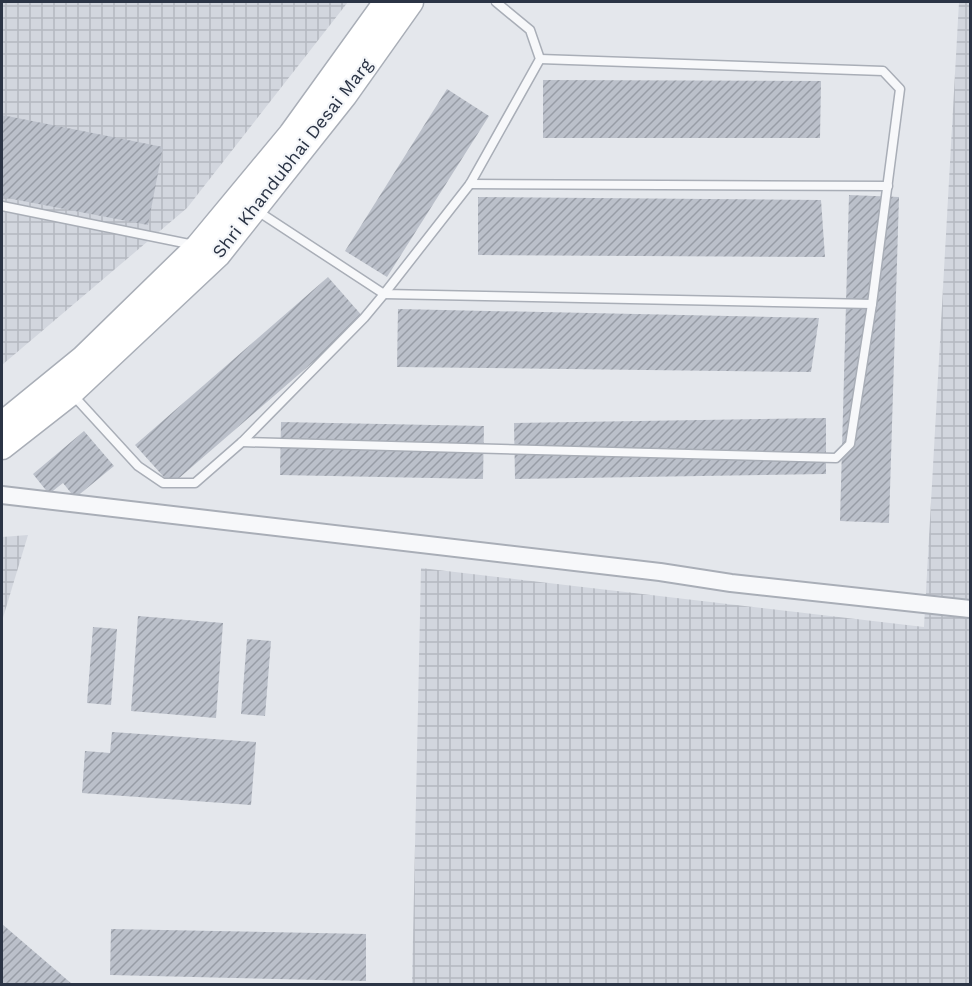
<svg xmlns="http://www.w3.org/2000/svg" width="972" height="986" font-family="'Work Sans',sans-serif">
<defs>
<pattern id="industrial-grid" width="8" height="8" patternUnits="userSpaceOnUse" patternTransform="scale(1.5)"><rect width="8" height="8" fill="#d2d6de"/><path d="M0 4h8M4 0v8" fill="none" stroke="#b4b8c0"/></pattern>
<pattern id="building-hatch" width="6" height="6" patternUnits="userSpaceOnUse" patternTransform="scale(1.5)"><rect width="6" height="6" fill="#bbc0ca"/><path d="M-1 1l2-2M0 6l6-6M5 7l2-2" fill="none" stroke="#989da6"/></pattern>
</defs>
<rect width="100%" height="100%" fill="#e4e7ec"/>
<g fill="url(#industrial-grid)">
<polygon points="2,2 348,2 187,208 2,365"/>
<polygon points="959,2 970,2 970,984 412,984 421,568 924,627"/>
<polygon points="28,535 2,621 2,537"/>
</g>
<g fill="url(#building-hatch)">
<polygon points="543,80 821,81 820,138 543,138"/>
<polygon points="447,89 489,116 387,277 345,251"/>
<polygon points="2,115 163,147 148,225 2,197"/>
<polygon points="849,195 899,197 889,523 840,521"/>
<polygon points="478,197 821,200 825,257 478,255"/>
<polygon points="328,277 364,318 171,485 135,445"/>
<polygon points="398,309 819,318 811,372 397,367"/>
<polygon points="826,418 826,474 515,479 514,423"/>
<polygon points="281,422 484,426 483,479 280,475"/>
<polygon points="84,431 114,466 75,498 63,483 49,494 33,474"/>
<polygon points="138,616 223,623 216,718 131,711"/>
<polygon points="93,627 117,629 111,705 87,703"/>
<polygon points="247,639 271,641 265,716 241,714"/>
<polygon points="112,732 256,742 251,805 82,793 85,751 110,753"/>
<polygon points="2,924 72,984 2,984"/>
<polygon points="111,929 366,934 366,981 110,975"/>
</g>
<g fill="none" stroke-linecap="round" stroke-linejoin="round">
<defs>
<g id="service">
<polyline points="470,184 888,186"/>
<polyline points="2,206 194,245"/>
<polyline points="256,210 384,294 872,304"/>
<polyline points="72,394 138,466 163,483 195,483 242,442 364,318 384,294 470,184 540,59 530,30 496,2"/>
<polyline points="242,442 836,458 850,444 872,304 900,89 883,71 540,59"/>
</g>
<polyline id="minor" points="2,495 660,572 731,583 970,609"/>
<g id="secondary">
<polyline points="2,424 83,358 198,246 291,134 386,2"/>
<polyline points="2,447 71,393 218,255 345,95 411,2"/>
</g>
</defs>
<use href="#service" stroke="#a9aeb7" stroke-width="11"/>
<use href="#minor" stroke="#a9aeb7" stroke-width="20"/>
<use href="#secondary" stroke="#a9aeb7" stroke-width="27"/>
<use href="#service" stroke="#f7f8fa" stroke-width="8"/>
<use href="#minor" stroke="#f7f8fa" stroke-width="16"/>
<use href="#secondary" stroke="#fff" stroke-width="24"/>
</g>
<g text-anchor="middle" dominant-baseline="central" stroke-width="4.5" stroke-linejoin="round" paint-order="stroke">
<g font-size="18" fill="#2b3445" stroke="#f4f6f9">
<text transform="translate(292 158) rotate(-52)">Shri Khandubhai Desai Marg</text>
</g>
</g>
<rect width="972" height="986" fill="none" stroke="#2b3445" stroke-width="6"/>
</svg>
